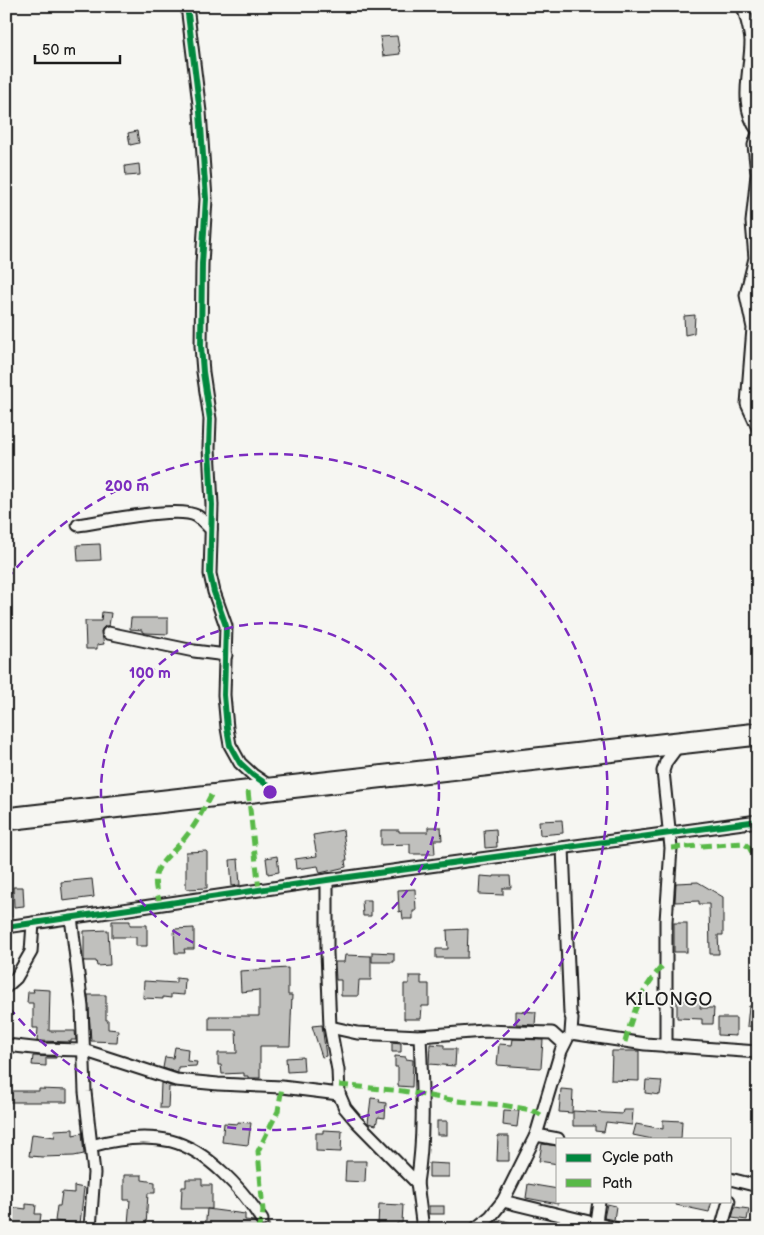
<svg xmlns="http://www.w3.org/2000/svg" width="764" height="1235" font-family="'Balsamiq Sans',sans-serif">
<rect width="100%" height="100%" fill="#f6f6f2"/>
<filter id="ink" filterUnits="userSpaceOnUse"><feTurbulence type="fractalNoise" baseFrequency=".02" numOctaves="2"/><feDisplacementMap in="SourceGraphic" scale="10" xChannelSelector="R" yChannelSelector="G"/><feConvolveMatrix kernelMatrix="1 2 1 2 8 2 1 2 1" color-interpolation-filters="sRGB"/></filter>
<g filter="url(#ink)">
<g fill="#c0c0bd" stroke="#1c1c1c">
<polygon points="397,36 400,54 383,56 380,37"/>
<polygon points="137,131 139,143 130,145 128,133"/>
<polygon points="139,164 140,175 126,176 125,166"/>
<polygon points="695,315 694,333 685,335 684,316"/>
<polygon points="100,544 101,560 78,561 77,545"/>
<polygon points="102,612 111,613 109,626 105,626 101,631 104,644 97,645 97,649 86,649 85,621 101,621"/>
<polygon points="131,618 168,618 168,634 146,633 142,632 142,630 130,629"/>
<polygon points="562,820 563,833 540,835 539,821"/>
<polygon points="428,827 441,827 442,840 434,840 435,854 410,854 410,844 381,845 381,830 399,830 399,832 428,832"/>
<polygon points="496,829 497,847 485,848 484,830"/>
<polygon points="343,830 347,860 345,860 346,867 320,873 318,866 296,869 295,859 317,856 313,835"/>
<polygon points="207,851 207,888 186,889 186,852"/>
<polygon points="277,856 279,872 268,874 266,858"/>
<polygon points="238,859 240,885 232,886 230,860"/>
<polygon points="480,876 494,877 494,876 510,876 511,888 503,888 503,895 479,894"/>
<polygon points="92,879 94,897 63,901 61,882"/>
<polygon points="698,882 723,897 723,935 718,935 719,954 710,954 709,904 699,904 699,901 675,902 676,883"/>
<polygon points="13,887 23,887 24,906 14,907"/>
<polygon points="415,889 416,911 413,911 413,919 403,919 402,911 399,912 398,890"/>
<polygon points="362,900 371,900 371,916 363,916"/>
<polygon points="112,921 130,921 130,925 147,925 147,946 136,946 136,937 112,937"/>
<rect x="674" y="923" width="13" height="29"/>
<polygon points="194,928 194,949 184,949 185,953 175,953 174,929"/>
<polygon points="468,929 467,958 436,958 436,949 448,949 447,930"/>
<polygon points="108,930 110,965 97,966 96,961 84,961 84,931"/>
<polygon points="372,952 394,953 394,962 372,962"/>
<polygon points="345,955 371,956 371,980 359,980 358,996 341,996 341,980 336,980 335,962 344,962"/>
<polygon points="288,968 288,995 292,995 290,1046 260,1046 260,1078 248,1078 248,1076 244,1076 244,1073 222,1074 221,1065 218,1065 218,1053 237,1053 236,1030 209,1030 209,1016 259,1016 259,990 241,992 240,971"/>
<polygon points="409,976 421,976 421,984 429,984 429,1006 422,1006 421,1019 404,1019 404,984 409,984"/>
<polygon points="176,978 185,979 184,995 171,994 171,998 163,997 163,999 143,998 144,981 176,983"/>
<polygon points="33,989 50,990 49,1031 75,1031 76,1040 71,1040 71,1042 37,1041 38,1028 33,1028 33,1003 27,1003 28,992 34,992"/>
<polygon points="88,995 106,995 106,1020 108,1020 108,1029 118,1030 117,1042 91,1041"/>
<polygon points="677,1000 701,1001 700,1008 714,1008 713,1024 702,1024 702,1019 677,1018"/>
<polygon points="749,1006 758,1006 758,1027 747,1026"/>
<polygon points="516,1011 536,1012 535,1025 516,1024"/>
<polygon points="718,1018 736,1018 736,1036 718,1035"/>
<polygon points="322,1025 326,1056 322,1057 312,1026"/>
<polygon points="513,1039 543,1040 541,1068 497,1065 499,1044 512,1045"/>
<polygon points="392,1042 401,1043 401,1052 392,1052"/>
<polygon points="430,1044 444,1045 444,1049 456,1049 455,1066 429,1064"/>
<polygon points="175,1047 188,1049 187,1061 197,1062 196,1066 178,1067 178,1073 163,1068 165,1057 173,1058"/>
<polygon points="612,1051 639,1051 639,1081 611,1080"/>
<polygon points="33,1056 56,1057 56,1058 46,1058 46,1066 32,1065"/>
<polygon points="395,1056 406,1057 406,1059 413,1060 412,1087 398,1086 398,1067 395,1067"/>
<polygon points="303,1057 304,1071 287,1072 286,1058"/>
<polygon points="646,1080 662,1081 660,1095 645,1093"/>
<polygon points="161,1083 175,1087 169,1087 168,1108 160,1108"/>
<polygon points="39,1089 67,1090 67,1102 6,1102 6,1091 39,1091"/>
<polygon points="561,1089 573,1090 572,1113 559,1112"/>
<polygon points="371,1098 380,1099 379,1102 386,1103 385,1118 378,1117 376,1125 368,1123"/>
<polygon points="504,1110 519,1111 517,1127 503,1125"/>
<polygon points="623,1110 633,1110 632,1125 606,1122 604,1132 595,1131 595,1126 573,1126 573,1111 622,1114"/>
<polygon points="663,1120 682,1121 681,1139 652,1139 633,1135 636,1124 663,1129"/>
<rect x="437" y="1121" width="10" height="14"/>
<polygon points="238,1122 251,1123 248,1145 222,1142 224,1123 238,1124"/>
<polygon points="73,1129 73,1135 82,1133 84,1154 74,1156 43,1157 29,1156 32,1134 55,1137 54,1130"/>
<polygon points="323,1130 342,1131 341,1152 316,1151 316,1133 323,1133"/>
<polygon points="498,1136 509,1136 509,1161 497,1161"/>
<polygon points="542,1144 558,1146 558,1164 539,1161"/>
<polygon points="346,1161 366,1161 365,1182 345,1181"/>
<polygon points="429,1163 449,1164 449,1177 429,1177"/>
<polygon points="124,1175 142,1175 142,1180 155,1182 155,1193 148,1193 146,1226 128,1224 130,1200 124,1200"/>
<polygon points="186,1179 202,1179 202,1185 212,1185 212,1209 181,1209 182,1187 186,1187"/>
<polygon points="528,1184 558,1189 558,1204 526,1198"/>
<polygon points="74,1186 84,1188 80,1224 55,1221 57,1206 60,1206 62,1192 74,1193"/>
<polygon points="677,1201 712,1201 709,1212 676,1205"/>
<polygon points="26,1204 36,1205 35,1214 41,1214 39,1229 9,1229 11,1207 26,1209"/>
<polygon points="379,1204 403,1205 402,1223 397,1223 397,1226 378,1225"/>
<polygon points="607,1204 616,1206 614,1220 604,1218"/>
<rect x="429" y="1206" width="15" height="8"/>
<polygon points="735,1207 749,1209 747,1220 732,1218"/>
<polygon points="207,1209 245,1214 245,1220 254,1221 258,1226 262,1227 269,1223 269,1229 234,1229 214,1226 214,1229 205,1229"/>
<polygon points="498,1219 522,1226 521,1229 490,1229 491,1226"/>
</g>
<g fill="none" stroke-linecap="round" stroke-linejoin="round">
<defs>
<g id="street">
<polyline points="187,6 200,112 206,199 202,264 201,346 203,372 210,419 209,448 212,505 210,574 214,592 226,626 224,695 227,728 230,745 240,763 253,775 272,788"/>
<path d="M743 6C746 17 750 29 751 41 751 71 738 105 758 131"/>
<polyline points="758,133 754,145 757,174 752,222 755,258 746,295 753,328 747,404 758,428"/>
<path d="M78 525C101 522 179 505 197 516 202 519 206 525 211 529"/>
<polyline points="108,633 194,651 226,655"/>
<polyline points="563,848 570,1013 572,1019 571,1033 645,1044 758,1052"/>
<polyline points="327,880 327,952 330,1027 338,1070 339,1094 345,1108 356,1121 417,1183 423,1229"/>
<polyline points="71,917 82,1007 85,1092 94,1173 90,1229"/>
<polyline points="6,927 327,880 758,821"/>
<polyline points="6,987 16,978 31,952 33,923"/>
<polyline points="330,1027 357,1033 420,1036 484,1031 552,1033 564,1044"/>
<polyline points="6,1045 42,1049 83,1050 176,1080 218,1084 282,1087 339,1094"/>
<polyline points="666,1046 666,921 671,848 663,771 666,762 680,743"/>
<polyline points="536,1135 558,1139"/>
<path d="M91 1146C116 1139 145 1135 171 1141 207 1150 243 1190 262 1220"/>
<polyline points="730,1179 758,1186"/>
<path d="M417 1183C425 1135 422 1085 420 1036"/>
<polyline points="503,1201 618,1229"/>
<polyline points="596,1222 599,1201"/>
<polyline points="475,1229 491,1216 503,1201 536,1135 561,1051 567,1039"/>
<polyline points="721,1229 729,1201"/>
</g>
<polyline id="highway" points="6,819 758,734"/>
</defs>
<use href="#street" stroke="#1c1c1c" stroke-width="15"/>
<use href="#highway" stroke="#1c1c1c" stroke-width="25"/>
<use href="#street" stroke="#f6f6f2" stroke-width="11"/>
<use href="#highway" stroke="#f6f6f2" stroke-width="21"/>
<g stroke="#58b947" stroke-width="5" stroke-dasharray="10 5" stroke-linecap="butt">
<polyline points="248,791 259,890"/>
<polyline points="671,848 743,843 749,847 758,864"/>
<path d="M161 905C145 865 166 863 187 835 197 823 204 808 211 795"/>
<path d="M625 1042C634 1009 642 988 665 963"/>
<polyline points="339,1085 403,1091 457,1101 502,1105 532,1110 541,1115"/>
<polyline points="257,1229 262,1220 263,1211 258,1151 278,1111 282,1087"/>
</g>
<defs>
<g id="cycleway">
<polyline points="187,6 200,112 206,199 202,264 201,346 203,372 210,419 209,448 212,505 210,574 214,592 226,626 224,695 227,728 230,745 240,763 253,775 272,788"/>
<polyline points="6,927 327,880 758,821"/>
</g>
</defs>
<use href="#cycleway" stroke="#f6f6f2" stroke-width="9"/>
<use href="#cycleway" stroke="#00873e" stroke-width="6"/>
</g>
</g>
<g fill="none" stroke="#7b2cbf" stroke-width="2.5" stroke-dasharray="9 6">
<circle cx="270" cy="792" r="169"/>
<path d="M7 579A338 338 0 1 1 7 1005"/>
</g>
<g text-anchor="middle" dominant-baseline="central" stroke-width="4" stroke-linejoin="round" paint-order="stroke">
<g font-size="18" letter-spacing="1" fill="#1c1c1c" stroke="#f6f6f2">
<text x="669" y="999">KILONGO</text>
</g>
</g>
<circle cx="270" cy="792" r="8" fill="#7b2cbf" stroke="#f6f6f2" stroke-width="2.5"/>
<g font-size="15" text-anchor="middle" font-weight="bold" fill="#7b2cbf" stroke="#f6f6f2" stroke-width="4" stroke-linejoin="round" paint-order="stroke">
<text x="127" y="491">200 m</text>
<text x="150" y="678">100 m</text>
</g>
<rect width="764" height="1235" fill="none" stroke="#f6f6f2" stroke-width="25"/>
<rect x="12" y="12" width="739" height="1210" fill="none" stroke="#1c1c1c" stroke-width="2" filter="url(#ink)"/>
<rect x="556" y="1138" width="175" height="65" fill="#f6f6f2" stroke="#9f9f9c"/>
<rect x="566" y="1154" width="25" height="8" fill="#00873e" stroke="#9f9f9c"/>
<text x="602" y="1162" font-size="15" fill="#1c1c1c">Cycle path</text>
<rect x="566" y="1179" width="25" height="8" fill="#58b947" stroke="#9f9f9c"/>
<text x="602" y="1188" font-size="15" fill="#1c1c1c">Path</text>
<path d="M35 55v8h85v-8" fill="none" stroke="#1c1c1c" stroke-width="2.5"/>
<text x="42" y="55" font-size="15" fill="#1c1c1c" stroke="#f6f6f2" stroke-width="4" paint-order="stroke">50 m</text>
</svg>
